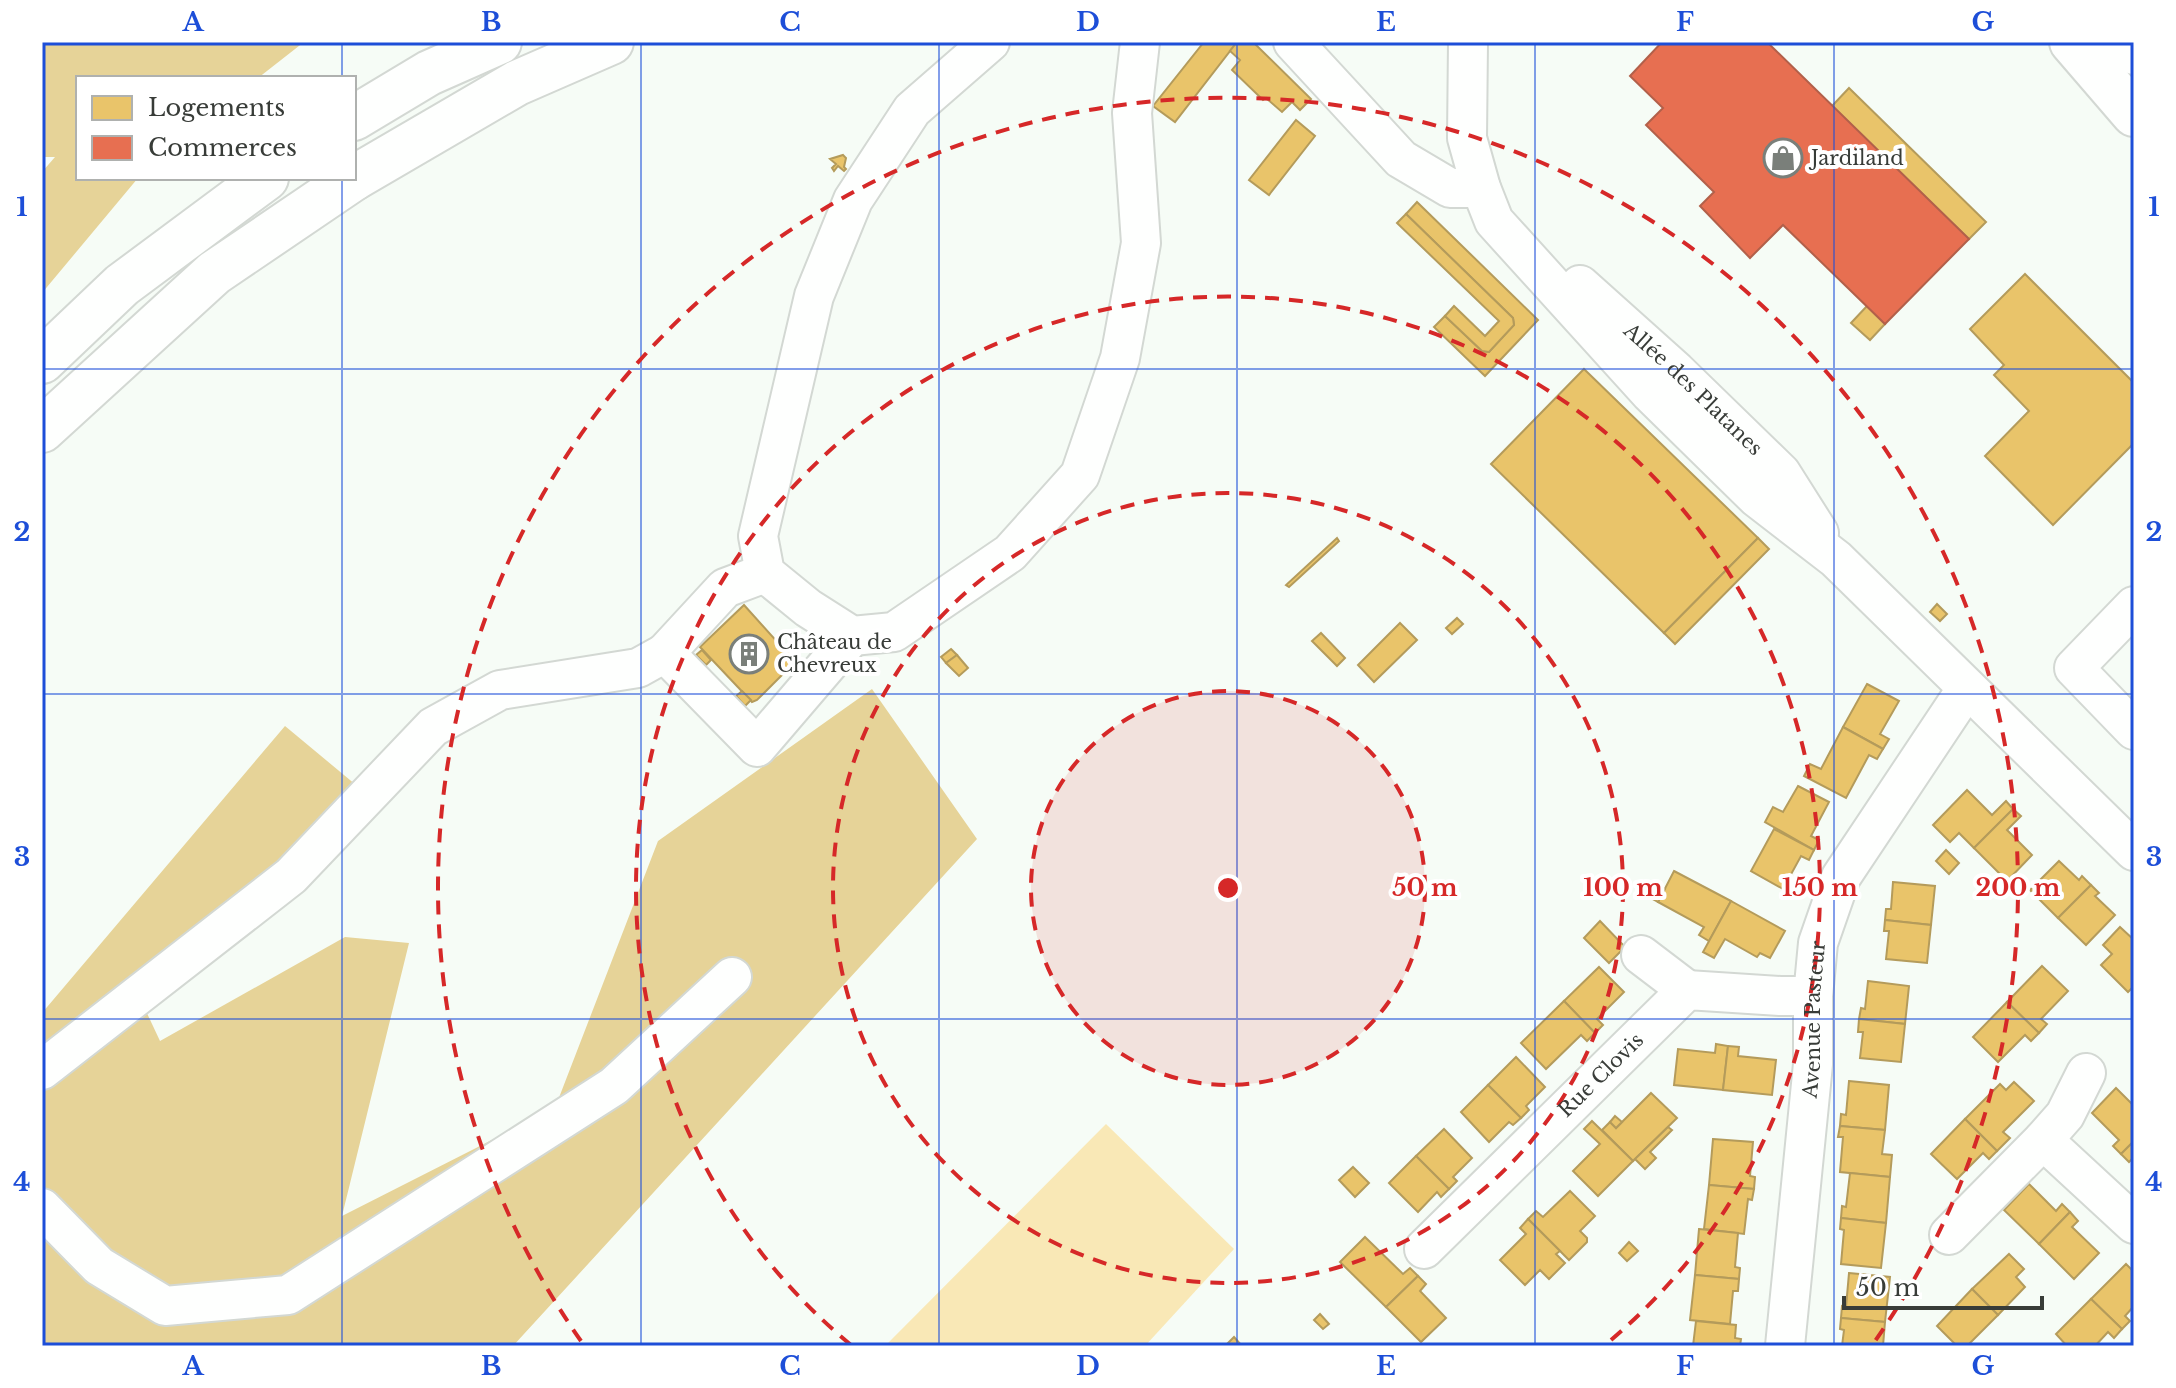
<svg xmlns="http://www.w3.org/2000/svg" width="2176" height="1388" font-family="'Libre Baskerville',serif">
<rect width="100%" height="100%" fill="#f6fcf6"/>
<polygon fill="#f9e8b6" points="1106,1124 1234,1249 1145,1346 885,1346"/>
<g fill="#e6d398">
<polygon points="42,42 304,42 258,78 78,78 78,178 138,178 42,293 42,172 55,157 42,157"/>
<polygon points="872,689 977,839 513,1346 42,1346 42,1013 285,726 356,785 145,1009 160,1041 345,937 409,943 342,1216 555,1108 658,841"/>
</g>
<g fill="#e9c46a" stroke="#b49b5b" stroke-width="2">
<polygon points="1204,42 1237,42 1175,122 1153,106"/>
<polygon points="1237,42 1253,42 1311,99 1300,110 1292,102 1282,112 1266,98 1263,100 1232,70 1240,60 1230,51"/>
<polygon points="1849,88 1986,222 1969,239 1832,106"/>
<polygon points="1296,120 1315,136 1269,195 1249,180"/>
<polygon points="843,155 846,158 844,167 846,169 844,171 838,166 834,171 832,168 836,164 830,159"/>
<polygon points="1417,202 1538,320 1485,376 1434,327 1445,316 1482,351 1489,352 1514,325 1513,318 1406,214"/>
<polygon points="1406,214 1513,318 1514,325 1489,352 1482,351 1445,316 1454,306 1485,336 1499,321 1397,223"/>
<polygon points="2025,274 2134,383 2134,443 2053,525 1985,456 2029,411 1994,375 2004,365 1970,329"/>
<polygon points="1867,306 1885,324 1870,340 1851,323"/>
<polygon points="1584,369 1758,538 1664,633 1491,464"/>
<polygon points="1337,538 1339,541 1289,587 1286,585"/>
<polygon points="1758,538 1769,549 1675,644 1664,633"/>
<polygon points="1937,604 1947,614 1940,621 1930,612"/>
<polygon points="744,605 779,644 783,643 798,659 757,700 752,702 700,647"/>
<polygon points="1457,618 1463,624 1452,634 1446,628"/>
<polygon points="1400,623 1417,640 1374,682 1358,665"/>
<polygon points="1321,633 1345,658 1337,666 1312,641"/>
<polygon points="951,649 957,655 946,663 941,657"/>
<polygon points="702,650 711,660 706,665 696,655"/>
<polygon points="957,655 968,668 959,676 946,663"/>
<polygon points="1867,684 1899,701 1880,734 1889,739 1883,749 1843,727"/>
<polygon points="742,691 751,700 745,706 736,696"/>
<polygon points="1843,727 1883,749 1877,759 1869,755 1846,798 1804,776 1810,764 1821,769"/>
<polygon points="1798,786 1829,802 1811,836 1819,840 1814,850 1765,822 1773,807 1783,812"/>
<polygon points="1967,790 1992,815 2006,801 2013,809 1974,848 1959,833 1950,842 1933,825"/>
<polygon points="2013,809 2021,816 2007,830 2032,855 2007,881 1974,848"/>
<polygon points="1774,829 1814,850 1809,860 1801,856 1783,889 1751,871"/>
<polygon points="1946,850 1959,863 1949,874 1936,861"/>
<polygon points="2059,861 2079,880 2082,876 2091,885 2058,918 2030,890"/>
<polygon points="1674,871 1731,901 1709,941 1699,935 1704,927 1658,902"/>
<polygon points="1893,882 1935,886 1931,925 1885,920 1886,909 1891,909"/>
<polygon points="1656,884 1665,889 1658,902 1649,897"/>
<polygon points="2091,885 2099,893 2095,896 2115,915 2086,945 2058,918"/>
<polygon points="1731,901 1785,931 1770,958 1760,953 1757,957 1725,939 1714,958 1703,952"/>
<polygon points="1885,920 1931,925 1927,963 1886,959 1889,931 1884,931"/>
<polygon points="1600,921 1625,947 1609,963 1584,938"/>
<polygon points="2120,927 2134,940 2134,986 2128,992 2101,965 2112,954 2103,945"/>
<polygon points="2042,966 2068,991 2041,1019 2047,1024 2039,1033 2007,1002"/>
<polygon points="1599,967 1624,992 1597,1019 1603,1025 1595,1033 1564,1001"/>
<polygon points="1868,981 1909,986 1905,1024 1859,1019 1861,1008 1865,1009"/>
<polygon points="1564,1001 1595,1033 1587,1041 1581,1035 1546,1069 1521,1043"/>
<polygon points="2007,1002 2039,1033 2031,1041 2025,1035 1998,1062 1973,1037"/>
<polygon points="1859,1019 1905,1024 1901,1062 1860,1058 1863,1032 1858,1032"/>
<polygon points="1716,1044 1728,1046 1723,1090 1674,1085 1678,1049 1715,1053"/>
<polygon points="1728,1046 1739,1047 1738,1056 1776,1060 1772,1095 1723,1090"/>
<polygon points="1516,1057 1545,1087 1526,1106 1529,1110 1521,1118 1488,1085"/>
<polygon points="1849,1081 1889,1085 1885,1130 1840,1126 1841,1114 1846,1115"/>
<polygon points="2014,1082 2034,1101 2003,1132 2010,1138 1997,1151 1965,1119 2000,1084 2006,1090"/>
<polygon points="1488,1085 1521,1118 1513,1125 1509,1122 1489,1142 1461,1112"/>
<polygon points="2116,1088 2134,1106 2134,1141 2121,1154 2113,1146 2119,1140 2092,1113"/>
<polygon points="1651,1093 1677,1118 1633,1161 1602,1130 1610,1122 1616,1128"/>
<polygon points="1615,1116 1622,1122 1616,1128 1610,1122"/>
<polygon points="1965,1119 1997,1151 1989,1159 1983,1153 1957,1179 1931,1154"/>
<polygon points="1592,1121 1633,1161 1598,1196 1573,1171 1600,1144 1584,1129"/>
<polygon points="1840,1126 1885,1130 1882,1154 1892,1155 1890,1177 1840,1172 1843,1137 1838,1137"/>
<polygon points="1668,1127 1672,1130 1650,1152 1656,1158 1645,1169 1635,1159"/>
<polygon points="1444,1129 1472,1158 1453,1177 1457,1181 1449,1189 1416,1156"/>
<polygon points="1713,1139 1753,1142 1750,1176 1755,1177 1754,1189 1709,1185"/>
<polygon points="2134,1141 2134,1157 2129,1162 2121,1154"/>
<polygon points="1416,1156 1449,1189 1441,1197 1437,1192 1418,1212 1389,1183"/>
<polygon points="1353,1167 1369,1183 1355,1197 1339,1180"/>
<polygon points="1850,1173 1890,1177 1886,1223 1841,1218 1842,1206 1846,1207"/>
<polygon points="2029,1184 2056,1211 2062,1204 2070,1212 2039,1244 2004,1210"/>
<polygon points="1709,1185 1754,1189 1752,1200 1748,1199 1744,1234 1704,1229"/>
<polygon points="1570,1191 1595,1216 1580,1231 1587,1238 1587,1242 1569,1260 1528,1219 1536,1211 1543,1217"/>
<polygon points="2070,1212 2078,1221 2072,1227 2099,1253 2074,1279 2039,1244"/>
<polygon points="1841,1218 1886,1223 1881,1268 1841,1264 1844,1230 1840,1229"/>
<polygon points="1528,1219 1560,1251 1556,1254 1565,1263 1549,1279 1540,1270 1525,1285 1500,1260 1526,1234 1520,1228"/>
<polygon points="1699,1229 1738,1233 1735,1267 1740,1268 1739,1279 1695,1275"/>
<polygon points="1365,1237 1403,1274 1410,1268 1418,1276 1386,1307 1340,1262"/>
<polygon points="1629,1242 1638,1251 1627,1261 1619,1253"/>
<polygon points="2009,1254 2024,1269 2016,1277 2025,1287 1998,1315 1972,1289"/>
<polygon points="2126,1264 2134,1272 2134,1306 2125,1316 2130,1321 2122,1329 2091,1299"/>
<polygon points="1849,1273 1890,1277 1885,1322 1841,1318 1842,1306 1846,1307"/>
<polygon points="1695,1275 1739,1279 1738,1291 1733,1291 1730,1324 1690,1320"/>
<polygon points="1418,1276 1426,1284 1420,1291 1446,1318 1421,1342 1386,1307"/>
<polygon points="1972,1289 1998,1315 1967,1346 1957,1346 1937,1326"/>
<polygon points="2091,1299 2122,1329 2114,1338 2108,1332 2095,1346 2067,1346 2056,1334"/>
<polygon points="1320,1314 1329,1324 1323,1329 1314,1320"/>
<polygon points="1841,1318 1885,1322 1883,1346 1842,1346 1844,1330 1840,1329"/>
<polygon points="1696,1321 1736,1325 1735,1338 1741,1339 1740,1346 1693,1346"/>
<polygon points="1234,1337 1242,1346 1225,1346"/>
</g>
<polygon fill="#e76f51" stroke="#b2604a" stroke-width="2" points="1662,42 1767,42 1969,239 1885,324 1783,225 1750,258 1700,206 1714,192 1646,125 1663,108 1630,76"/>
<g fill="none" stroke-linecap="round" stroke-linejoin="round">
<defs>
<g id="minor">
<polyline points="990,42 912,110 853,200 814,296 758,536 765,573 808,608 852,636 894,632 1010,553 1080,475 1120,358 1141,243 1132,113 1140,42"/>
<polyline points="1293,42 1401,159 1450,188 1481,188"/>
<polyline points="1468,42 1467,138 1481,188 1494,221 1650,393 1757,498 1836,559 2134,851"/>
<path id="s1" d="M1580 285 1676 371 1781 473 1819 533"/>
<polyline points="765,573 725,588 665,653 757,747 852,636"/>
<polyline points="2134,606 2074,668 2134,730"/>
<polyline points="1641,955 1687,990"/>
<polyline points="42,1070 291,876 433,727 500,690 638,668 665,653"/>
<polyline points="2043,1140 2065,1115 2086,1073"/>
<polyline points="42,1208 99,1266 165,1306 288,1295 614,1086 732,977"/>
<polyline points="1949,1235 2043,1140 2134,1224"/>
<path id="s2" d="M1424 1249 1687 990 1780 996H1813"/>
<path id="s3" d="M1785 1346 1813 1064V996L1818 943 1841 877 1967 688"/>
</g>
<g id="highway">
<polyline points="2072,42 2134,114"/>
<polyline points="2125,42 2134,52"/>
<polyline points="354,118 429,73 499,42"/>
<polyline points="354,178 517,83 611,42"/>
<polyline points="42,361 122,285 266,178"/>
<polyline points="42,430 214,273 354,178"/>
</g>
</defs>
<use href="#minor" stroke="#d3d8d3" stroke-width="42"/>
<use href="#highway" stroke="#d3d8d3" stroke-width="48"/>
<use href="#minor" stroke="#fefffe" stroke-width="38"/>
<use href="#highway" stroke="#fefffe" stroke-width="44"/>
</g>
<path fill="none" stroke="#1d4ed8" stroke-width="2" stroke-opacity="0.55" d="M342 42V78M641 42V1346M939 42V1346M1237 42V1346M1535 42V1346M1834 42V1346M342 178V1346M42 369H2134M42 694H2134M42 1019H2134"/>
<circle cx="1228" cy="888" r="197" fill="#d62828" fill-opacity=".12"/>
<g fill="none" stroke="#d62828" stroke-width="4" stroke-dasharray="14 10">
<circle cx="1228" cy="888" r="197"/>
<circle cx="1228" cy="888" r="395"/>
<path d="M851 1345A592 592 0 1 1 1605 1345"/>
<path d="M581 1341A790 790 0 1 1 1875 1341"/>
</g>
<defs>
<symbol id="shop-ring" viewBox="-11 -11 22 22"><circle r="9.5" fill="#fff" stroke="#7a7f7a" stroke-width="1.5"/><path d="M-5-2.5h2.3a2.7 3.5 0 0 1 5.4 0H5L5.5 6h-11ZM-1.5-2.5h3a1.5 2.3 0 0 0-3 0Z" fill="#7a7f7a"/></symbol>
<symbol id="building-ring" viewBox="-11 -11 22 22"><circle r="9.5" fill="#fff" stroke="#7a7f7a" stroke-width="1.5"/><path d="M-4-6H4V6H1V3H-1V6H-4ZM-2.5-4.3h1.7v1.8h-1.7ZM.8-4.3h1.7v1.8H.8ZM-2.5-1h1.7V.8h-1.7ZM.8-1h1.7V.8H.8Z" fill="#7a7f7a"/></symbol>
</defs>
<g fill-rule="evenodd">
<use href="#shop-ring" x="1761" y="136" width="44" height="44"/>
<use href="#building-ring" x="727" y="632" width="44" height="44"/>
</g>
<g text-anchor="middle" dominant-baseline="central" stroke-width="8" stroke-linejoin="round" paint-order="stroke">
<g font-size="20" fill="#383c38" stroke="#fff" text-anchor="start">
<text x="1811" y="158">Jardiland</text>
<text x="777" y="642">Château de<tspan x="777" dy="23">Chevreux</tspan></text>
</g>
<g font-size="20" fill="#383c38" stroke="#fff">
<text stroke="none"><textPath href="#s1" startOffset="154">Allée des Platanes</textPath></text>
<text stroke="none"><textPath href="#s3" startOffset="328">Avenue Pasteur</textPath></text>
<text stroke="none"><textPath href="#s2" startOffset="248">Rue Clovis</textPath></text>
</g>
</g>
<circle cx="1228" cy="888" r="12" fill="#d62828" stroke="#fff" stroke-width="4"/>
<g font-size="24" text-anchor="middle" font-weight="bold" fill="#d62828" stroke="#fff" stroke-width="8" stroke-linejoin="round" paint-order="stroke">
<text x="1425" y="896">50 m</text>
<text x="1623" y="896">100 m</text>
<text x="1820" y="896">150 m</text>
<text x="2018" y="896">200 m</text>
</g>
<rect width="2176" height="1388" fill="none" stroke="#ffffff" stroke-width="88"/>
<rect x="76" y="76" width="280" height="104" fill="#ffffff" stroke="#afb1af" stroke-width="2"/>
<rect x="92" y="96" width="40" height="24" fill="#e9c46a" stroke="#afb1af" stroke-width="2"/>
<text x="148" y="116" font-size="24" fill="#383c38">Logements</text>
<rect x="92" y="136" width="40" height="24" fill="#e76f51" stroke="#afb1af" stroke-width="2"/>
<text x="148" y="156" font-size="24" fill="#383c38">Commerces</text>
<path d="M1844 1296v12h198v-12" fill="none" stroke="#383c38" stroke-width="4"/>
<text x="1856" y="1296" font-size="24" fill="#383c38" stroke="#ffffff" stroke-width="6" paint-order="stroke">50 m</text>
<rect x="44" y="44" width="2088" height="1300" fill="none" stroke="#1d4ed8" stroke-width="3"/>
<g font-size="26" text-anchor="middle" font-weight="bold" fill="#1d4ed8">
<text x="193" y="31">A</text>
<text x="491" y="31">B</text>
<text x="790" y="31">C</text>
<text x="1088" y="31">D</text>
<text x="1386" y="31">E</text>
<text x="1685" y="31">F</text>
<text x="1983" y="31">G</text>
<text x="22" y="216">1</text>
<text x="2154" y="216">1</text>
<text x="22" y="541">2</text>
<text x="2154" y="541">2</text>
<text x="22" y="866">3</text>
<text x="2154" y="866">3</text>
<text x="22" y="1191">4</text>
<text x="2154" y="1191">4</text>
<text x="193" y="1375">A</text>
<text x="491" y="1375">B</text>
<text x="790" y="1375">C</text>
<text x="1088" y="1375">D</text>
<text x="1386" y="1375">E</text>
<text x="1685" y="1375">F</text>
<text x="1983" y="1375">G</text>
</g>
</svg>
